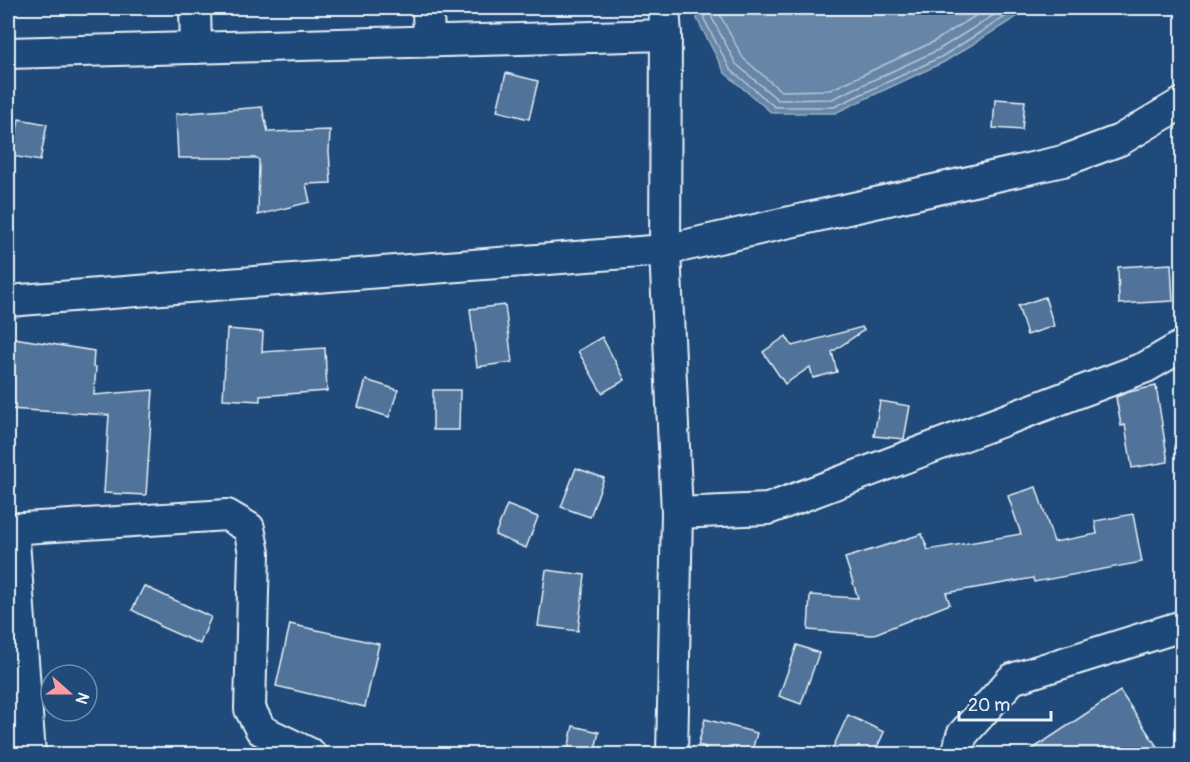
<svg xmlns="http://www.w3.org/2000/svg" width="1190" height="762" font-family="Pangolin,sans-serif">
<rect width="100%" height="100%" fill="#1f4a7a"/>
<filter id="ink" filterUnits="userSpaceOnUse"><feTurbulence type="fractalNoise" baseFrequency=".0167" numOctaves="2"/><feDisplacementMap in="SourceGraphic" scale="12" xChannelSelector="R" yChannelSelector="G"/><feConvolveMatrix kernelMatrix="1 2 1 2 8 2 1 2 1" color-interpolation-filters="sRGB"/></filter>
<g filter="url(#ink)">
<polygon fill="#6685a7" stroke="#9ab0c7" stroke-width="1.5" points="700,8 1031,8 944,62 835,113 772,113 725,73 697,19"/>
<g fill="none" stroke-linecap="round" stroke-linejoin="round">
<g stroke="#b4c6d8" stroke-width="1.5">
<polyline points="705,8 704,19 730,69 775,107 834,107 941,57 1019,8"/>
<polyline points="713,8 712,18 736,64 778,100 832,99 938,50 1005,8"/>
<polyline points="722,8 721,17 743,58 781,91 830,90 933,42 988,8"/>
</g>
</g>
<g fill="#517399" stroke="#e8f1f8" stroke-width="1.5">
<polygon points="506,73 538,81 529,119 497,111"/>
<polygon points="995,99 1025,101 1022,130 993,128"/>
<polygon points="262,107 268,132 330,130 329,151 331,183 306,184 310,202 258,215 259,160 257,158 178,158 176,114"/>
<polygon points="19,119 47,124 40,161 12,156"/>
<polygon points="1171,264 1173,301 1119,304 1118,267"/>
<polygon points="1045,297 1054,326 1027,335 1018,306"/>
<polygon points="505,305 512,362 477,367 470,309"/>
<polygon points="862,327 864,330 832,352 837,372 813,378 810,367 785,384 763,352 786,336 792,346"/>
<polygon points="227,329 263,332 262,352 325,348 327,391 260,396 260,401 223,399"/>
<polygon points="8,337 94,351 93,367 96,367 94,395 153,390 146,495 104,493 109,415 8,409"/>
<polygon points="602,337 625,380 602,393 578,351"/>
<polygon points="366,380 398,390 389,417 358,407"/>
<polygon points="1156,386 1168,462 1132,468 1125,425 1121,426 1116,397 1129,392"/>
<polygon points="433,390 460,390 459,430 433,430"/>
<polygon points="880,401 910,406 904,439 874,436"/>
<polygon points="576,468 604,478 590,517 561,507"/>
<polygon points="1036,487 1054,542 1097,534 1095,521 1133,514 1142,562 1034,582 1033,578 946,593 950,604 872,635 808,630 810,595 858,598 845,558 922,534 928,550 1021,534 1008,496"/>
<polygon points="507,505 538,517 526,548 495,535"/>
<polygon points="546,570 585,575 578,631 538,626"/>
<polygon points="144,586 211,617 200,644 159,626 159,624 132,610"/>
<polygon points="290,624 379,644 365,707 276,686"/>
<polygon points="797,645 819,653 801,704 779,696"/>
<polygon points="1120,691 1162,754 1025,754"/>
<polygon points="848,715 884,732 874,754 830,754"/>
<polygon points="705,719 757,733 751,754 703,754 706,747 698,745"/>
<polygon points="573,726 599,732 594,754 567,754"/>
</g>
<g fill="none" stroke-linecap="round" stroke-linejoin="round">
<defs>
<g id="minor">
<polyline points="195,8 196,48"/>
<polyline points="428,8 429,41"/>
<polyline points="664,8 666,35 665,250 677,513 672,754"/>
<polyline points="8,53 666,35"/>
<polyline points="8,301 665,250 1063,161 1120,140 1182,103"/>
<polyline points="677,513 768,509 1146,367 1182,346"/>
<polyline points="13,528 30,754"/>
<polyline points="8,529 227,515 249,528 254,553 250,709 261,730 311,754"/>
<polyline points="957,754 962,735 1012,679 1182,626"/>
</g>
</defs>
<use href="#minor" stroke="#e8f1f8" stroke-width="34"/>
<use href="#minor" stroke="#1f4a7a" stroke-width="30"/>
</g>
</g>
<rect width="1190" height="762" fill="none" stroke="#1f4a7a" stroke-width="30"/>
<rect x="15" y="15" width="1160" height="732" fill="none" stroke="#e8f1f8" stroke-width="2" filter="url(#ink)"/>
<g transform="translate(69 693) rotate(111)"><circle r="28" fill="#1f4a7a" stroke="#6f8dac" stroke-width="1.5"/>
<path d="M0-4.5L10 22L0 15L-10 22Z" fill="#ff9aa2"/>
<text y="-9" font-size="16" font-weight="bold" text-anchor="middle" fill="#e8f1f8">N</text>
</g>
<path d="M959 711v9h92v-9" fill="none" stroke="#e8f1f8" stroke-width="3"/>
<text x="968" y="711" font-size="18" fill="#e8f1f8" stroke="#1f4a7a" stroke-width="4.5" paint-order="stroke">20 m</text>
</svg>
